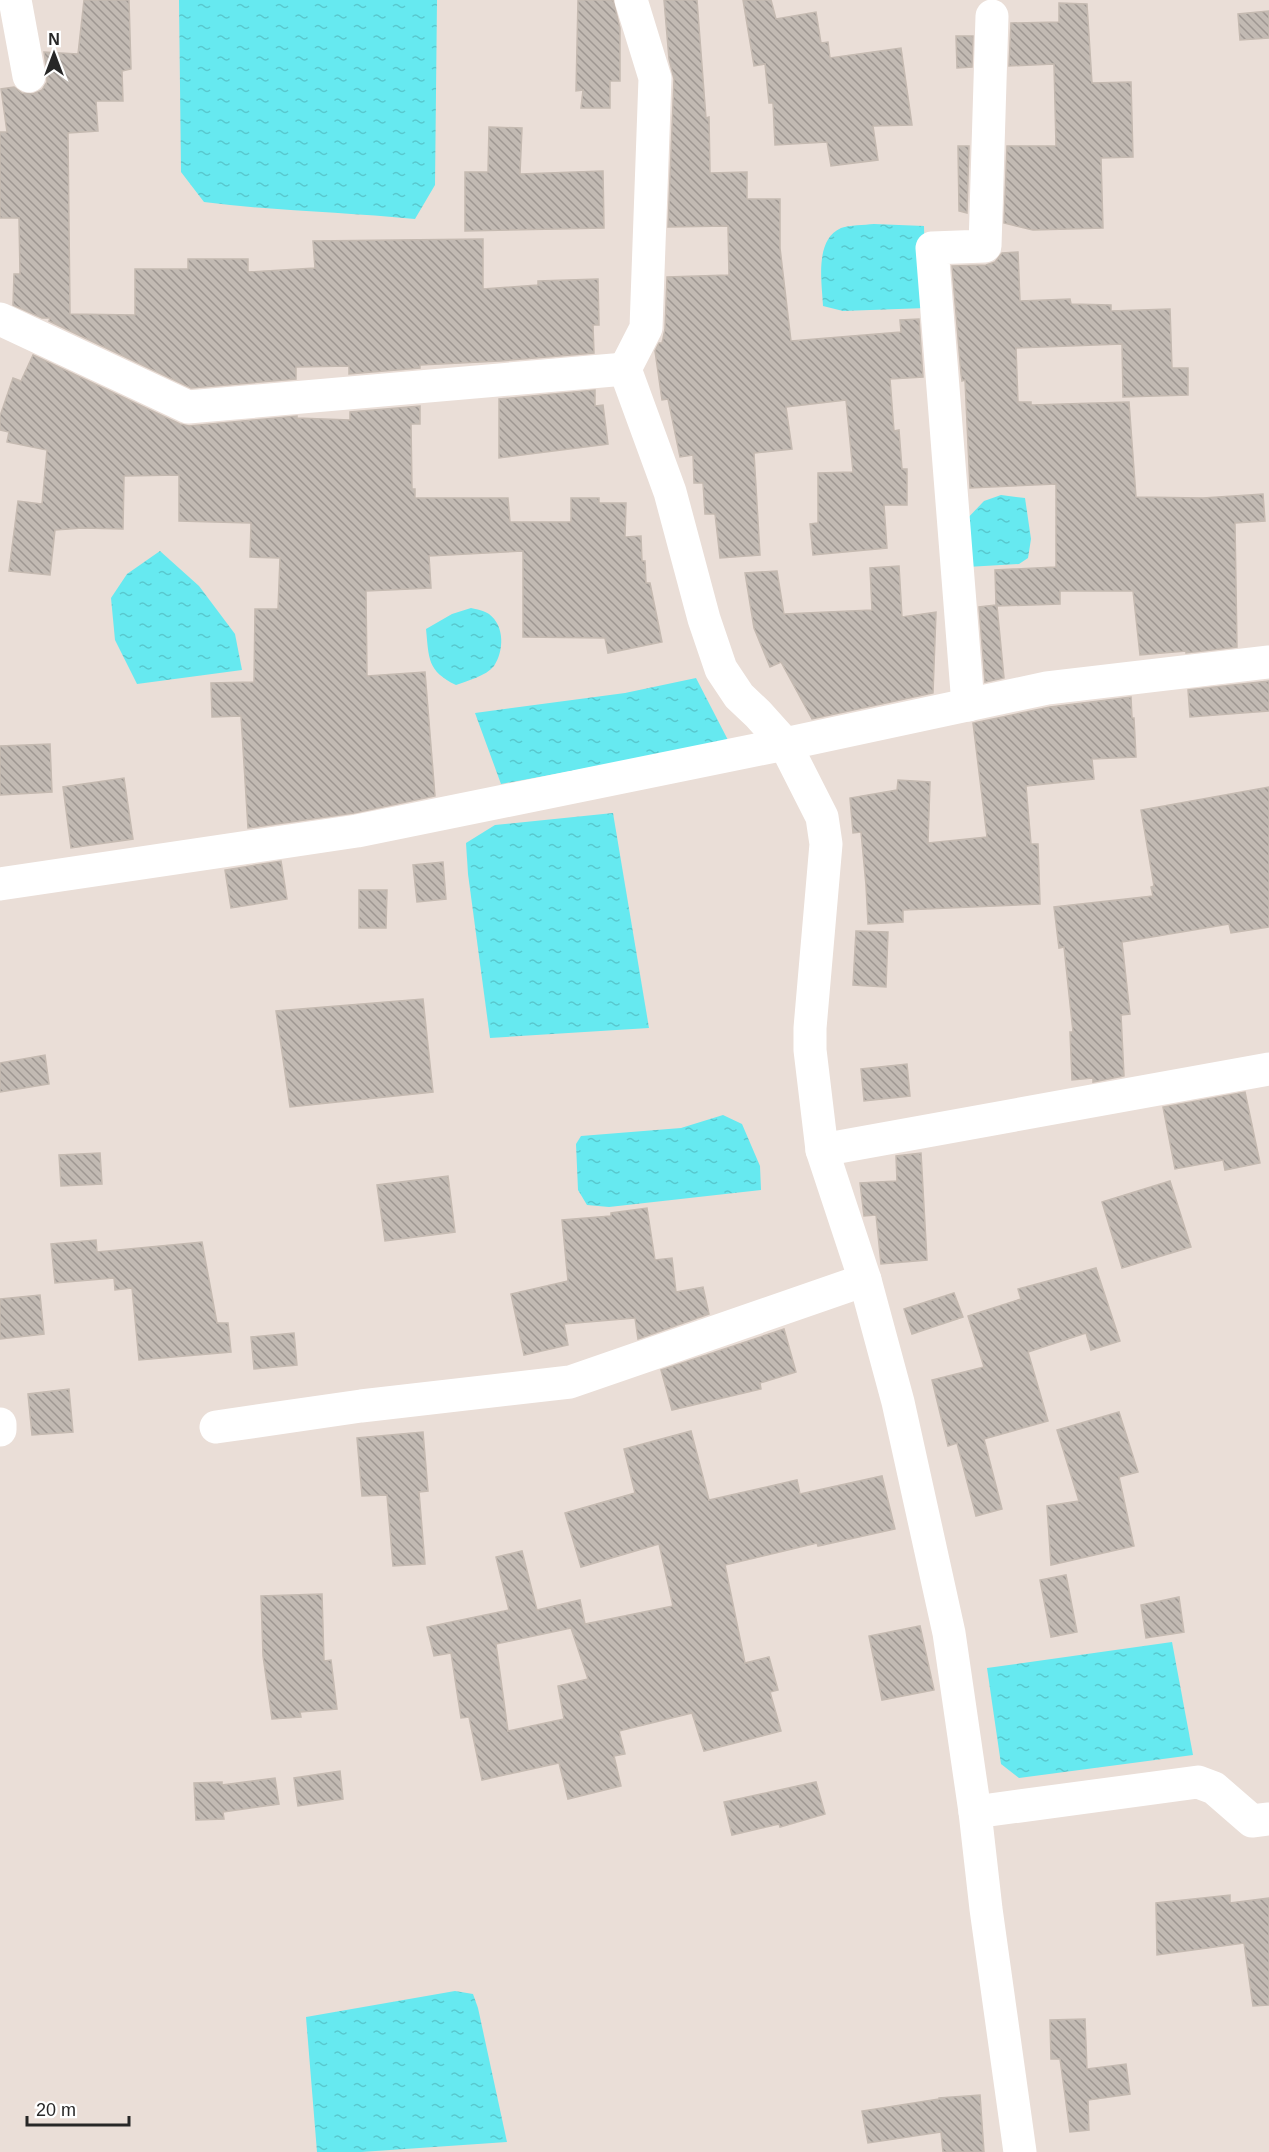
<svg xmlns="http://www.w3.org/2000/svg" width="1269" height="2152" font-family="Arial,sans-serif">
<defs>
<pattern id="water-ripples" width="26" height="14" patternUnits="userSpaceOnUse" patternTransform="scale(1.5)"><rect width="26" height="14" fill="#66e9f0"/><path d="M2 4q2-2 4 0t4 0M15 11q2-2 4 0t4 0" fill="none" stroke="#58c8ce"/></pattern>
<pattern id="building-back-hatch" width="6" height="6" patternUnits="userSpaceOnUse" patternTransform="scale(1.5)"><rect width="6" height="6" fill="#c2bab3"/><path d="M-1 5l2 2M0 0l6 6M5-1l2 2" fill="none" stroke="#9e9792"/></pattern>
</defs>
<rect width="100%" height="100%" fill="#eaded7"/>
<g fill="url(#water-ripples)">
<path d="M179 0H437L435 185 415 219C345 212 274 211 204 202L181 172Z"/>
<path d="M874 224 924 226 926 308 843 311 823 306C822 283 814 240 841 228 850 225 864 225 874 224Z"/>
<polygon points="1001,495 1025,498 1031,539 1028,558 1019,564 967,567 963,523 984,501"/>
<polygon points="160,551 199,586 235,634 242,670 137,684 115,640 111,598 127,574"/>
<path d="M471 608C476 609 485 611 489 614 505 626 504 651 494 666 486 676 467 681 456 685 427 671 429 658 426 629L452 614Z"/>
<polygon points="696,678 729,742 501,784 475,713 625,693"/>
<polygon points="613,813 649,1028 490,1038 468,874 466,843 495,825"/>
<polygon points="723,1115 742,1124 760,1166 761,1190 609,1207 587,1205 578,1190 576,1144 581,1136 681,1128"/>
<polygon points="1172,1642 1193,1755 1019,1778 1001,1764 987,1668"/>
<polygon points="455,1991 473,1994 478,2008 507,2142 361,2152 317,2152 306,2017"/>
</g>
<g fill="url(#building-back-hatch)" stroke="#c5bab1" stroke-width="1.5" fill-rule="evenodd">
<polygon points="84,0 129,0 131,69 122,71 123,101 96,101 98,131 68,133 70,314 135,315 135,269 188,269 188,259 248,259 248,272 315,268 313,241 483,239 483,289 538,285 538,281 598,279 599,325 593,325 594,353 500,361 420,365 420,368 349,374 349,366 296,367 296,379 191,388 49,321 50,318 42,318 13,305 14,274 20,274 19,218 0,218 0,132 7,132 1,89 14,87 22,93 33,94 42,90 47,82 47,73 44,52 78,54"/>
<polygon points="578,0 613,0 620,28 620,81 610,81 610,108 581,108 583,90 576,91"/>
<polygon points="664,0 697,0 706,118 709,117 710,173 747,172 747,199 780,199 780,248 791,341 901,332 900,320 919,319 923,377 890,379 894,431 899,430 902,469 907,469 907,505 884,505 887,548 813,555 810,524 818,523 818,473 853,472 846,400 786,407 792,449 754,453 760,555 720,558 715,514 705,514 703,483 694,483 693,455 680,457 668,399 662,400 655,351 659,343 662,343 665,329 667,277 729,275 728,226 668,227 674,79 669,59"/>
<polygon points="743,0 771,0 776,19 816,12 821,43 828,42 830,58 901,48 912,125 873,126 878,160 831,166 827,142 775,145 773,103 769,103 765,64 754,66"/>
<polygon points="1059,3 1087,4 1092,83 1131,82 1133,157 1101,158 1103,228 1033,230 1004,223 1007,146 1056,146 1054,64 1009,66 1011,23 1059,22"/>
<polygon points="1269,11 1269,38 1240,40 1238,14"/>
<polygon points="956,36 973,36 972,67 957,68"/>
<polygon points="489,127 522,128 520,174 603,171 604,228 465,231 465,172 488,172"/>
<polygon points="958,146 969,146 967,213 959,211"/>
<polygon points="1018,252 1020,301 1070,299 1071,304 1111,305 1111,311 1170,309 1172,368 1188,368 1188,395 1123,397 1122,344 1016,348 1018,402 1031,402 1031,405 1129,402 1136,497 1203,498 1263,494 1265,521 1235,523 1237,647 1186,653 1186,651 1140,655 1133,591 1060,591 1060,604 997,606 1004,678 985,682 979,607 996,605 995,570 1056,567 1056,484 970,488 965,380 962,381 961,374 952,266 986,265 995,262 1002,253"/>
<polygon points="33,355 180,424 189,426 297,416 297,418 350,420 350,412 420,406 420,424 411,424 412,489 415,489 415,498 508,498 510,522 571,522 571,498 599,498 599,503 626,503 625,537 641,536 642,561 645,561 646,583 650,583 662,642 608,653 605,638 523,637 523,551 429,556 431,588 366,591 367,676 425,672 435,796 354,813 248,828 241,716 212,717 211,683 254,682 255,609 278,609 280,558 250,557 251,523 179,521 179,475 124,476 123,529 82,528 55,530 50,575 9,571 18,501 42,504 47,450 7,442 9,432 0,430 0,416 13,378 21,381"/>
<polygon points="595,390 595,406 603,405 608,444 499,458 499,399"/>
<polygon points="899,566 902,617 936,612 933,693 812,719 781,662 770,667 754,628 745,573 777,571 784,614 872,610 870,568"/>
<polygon points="1269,681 1269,711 1190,717 1188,690"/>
<polygon points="1131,697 1132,718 1134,718 1136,757 1092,759 1094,779 1026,786 1031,844 1038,844 1040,904 903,910 903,922 868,924 866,885 861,832 853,833 850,798 897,790 898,780 930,782 928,843 987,837 973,723 1050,707"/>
<polygon points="50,744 52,792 0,795 0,746"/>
<polygon points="124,778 133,839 71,848 63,787"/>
<polygon points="1269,787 1269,927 1231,933 1229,924 1122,942 1130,1014 1121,1015 1124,1076 1093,1082 1093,1078 1072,1080 1070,1032 1073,1032 1064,947 1059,948 1054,907 1153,896 1151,887 1154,886 1141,810"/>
<polygon points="281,861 287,899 231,908 225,870"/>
<polygon points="443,862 446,899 417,902 413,865"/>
<polygon points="359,890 387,890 386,928 359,928"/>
<polygon points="856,931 888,932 886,987 853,985"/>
<polygon points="423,999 433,1092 290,1107 276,1011"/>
<polygon points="45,1055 49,1084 0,1092 0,1063"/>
<polygon points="907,1064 910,1096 864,1101 861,1069"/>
<polygon points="1245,1092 1260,1163 1225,1170 1223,1160 1175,1169 1163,1107"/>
<polygon points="100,1153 102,1184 61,1186 59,1155"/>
<polygon points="921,1153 927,1260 881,1264 876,1215 864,1216 860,1183 897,1181 896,1156"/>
<polygon points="448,1176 455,1232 385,1241 377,1185"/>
<polygon points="1170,1181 1191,1247 1122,1268 1102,1202"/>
<polygon points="647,1208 655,1260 672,1258 676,1292 703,1287 709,1314 638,1339 635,1318 564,1324 568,1345 524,1355 511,1294 568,1281 562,1220 611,1216 611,1213"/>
<polygon points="96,1240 97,1252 202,1242 217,1323 228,1323 231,1352 139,1360 132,1288 115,1290 114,1278 55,1283 51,1244"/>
<polygon points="1096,1268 1120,1341 1091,1350 1086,1333 1028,1352 1048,1421 984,1439 1002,1509 976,1516 957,1443 948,1446 932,1380 984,1367 968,1316 1021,1299 1018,1289"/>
<polygon points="954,1293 963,1317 912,1334 904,1309"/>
<polygon points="40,1295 44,1334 0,1339 0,1299"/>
<polygon points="784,1329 796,1372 760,1383 761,1389 672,1410 661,1370"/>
<polygon points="294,1333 297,1365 254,1369 251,1337"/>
<polygon points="69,1389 73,1432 32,1435 28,1394"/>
<polygon points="1119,1412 1138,1472 1119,1477 1134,1546 1051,1565 1047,1506 1079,1501 1057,1430"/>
<path d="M691 1431 709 1500 797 1480 800 1494 882 1476 895 1529 818 1546 817 1543 725 1565 745 1663 769 1657 778 1690 770 1692 781 1731 704 1751 692 1713 619 1731 625 1754 614 1756 621 1786 568 1799 559 1763 482 1780 469 1717 461 1718 451 1653 434 1656 427 1627 509 1610 496 1557 522 1551 537 1610 580 1600 585 1624 673 1606 659 1544 581 1567 565 1513 635 1493 624 1449ZM571 1628 588 1679 558 1686 564 1719 508 1731 496 1644Z"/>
<polygon points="423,1432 428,1491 419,1492 425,1564 393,1566 387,1495 362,1496 357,1438"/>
<polygon points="1066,1575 1077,1632 1051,1637 1040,1580"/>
<polygon points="322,1594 324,1661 331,1660 337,1709 300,1712 301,1717 272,1719 263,1656 261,1596"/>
<polygon points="1179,1597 1184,1632 1146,1638 1141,1605"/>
<polygon points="920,1626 934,1690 882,1700 869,1636"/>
<polygon points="340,1771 343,1799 298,1806 294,1778"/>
<polygon points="275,1778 279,1804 223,1812 224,1819 196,1820 194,1783 222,1782 222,1785"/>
<polygon points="816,1782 825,1814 780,1827 779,1824 732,1835 724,1802"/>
<polygon points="1230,1895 1230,1903 1269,1898 1269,2005 1253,2006 1244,1943 1157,1955 1156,1903"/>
<polygon points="1085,2019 1087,2069 1126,2064 1130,2094 1088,2100 1089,2130 1070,2132 1060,2059 1051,2059 1050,2020"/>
<polygon points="980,2095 984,2152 943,2152 941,2132 868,2143 862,2111 939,2099 939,2098"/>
</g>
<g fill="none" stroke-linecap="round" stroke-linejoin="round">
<g stroke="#fff" stroke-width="33">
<polyline points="15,0 29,76"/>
<polyline points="631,0 655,78 646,328 625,369 670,492 704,619 721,669 739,696 758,714 785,744 822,817 826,844 810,1028 810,1050 822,1150 865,1280 898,1402 949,1633 975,1812 986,1909 1020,2152"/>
<polyline points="0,319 188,407 625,369"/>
<polyline points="968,705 932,248 985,246 992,16"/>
<polyline points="0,884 357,831 785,744 1047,688 1269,662"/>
<polyline points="822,1150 1269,1069"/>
<polyline points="0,1424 0,1430"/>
<polyline points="216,1427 361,1406 570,1382 865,1280"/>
<polyline points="975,1812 1198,1782 1214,1788 1252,1821 1269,1819"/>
</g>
</g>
<g transform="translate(54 54)" stroke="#ffffff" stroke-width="4.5" paint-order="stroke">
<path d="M0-4.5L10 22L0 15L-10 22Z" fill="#272727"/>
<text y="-9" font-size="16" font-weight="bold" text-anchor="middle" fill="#272727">N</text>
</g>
<path d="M27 2116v9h102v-9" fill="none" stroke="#272727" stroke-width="3"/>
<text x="36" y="2116" font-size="18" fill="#272727" stroke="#ffffff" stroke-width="4.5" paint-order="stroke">20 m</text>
</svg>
